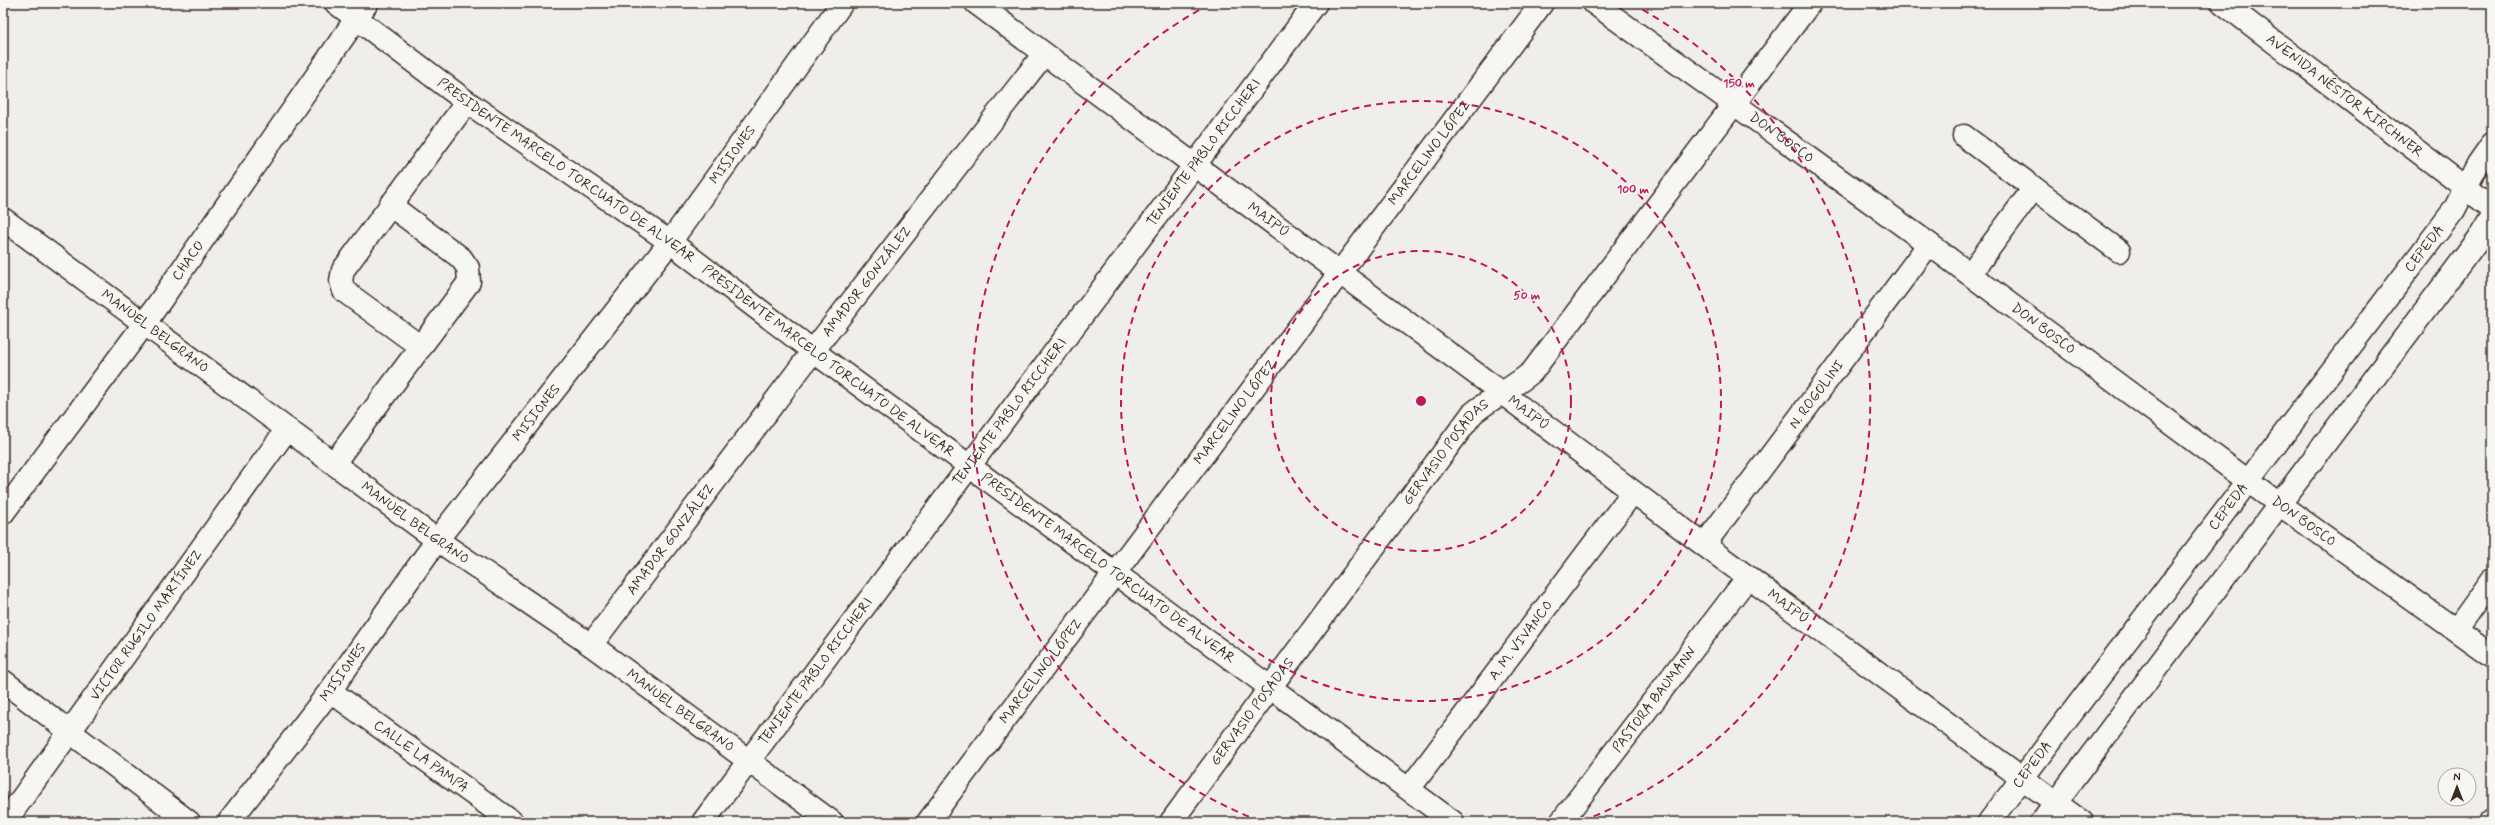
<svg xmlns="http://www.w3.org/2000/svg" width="2495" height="825" font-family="Mynerve,sans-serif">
<rect width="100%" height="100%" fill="#efeeea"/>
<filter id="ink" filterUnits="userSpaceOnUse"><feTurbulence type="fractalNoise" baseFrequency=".025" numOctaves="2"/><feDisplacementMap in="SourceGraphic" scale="8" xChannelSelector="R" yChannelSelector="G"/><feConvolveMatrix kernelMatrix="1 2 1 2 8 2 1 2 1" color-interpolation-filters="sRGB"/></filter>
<g filter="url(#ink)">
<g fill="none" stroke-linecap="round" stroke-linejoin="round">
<defs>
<g id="minor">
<path id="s1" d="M336 3 467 102 670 242 813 351 1453 822"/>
<path id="s2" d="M976 3 1502 393 1704 545 2082 822"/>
<path id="s3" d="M1594 3 1929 244 2279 504 2492 656"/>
<polyline points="1964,136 2119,251"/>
<path id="s4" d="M3 219 437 540 591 645 832 822"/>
<polyline points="1970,274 2034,188"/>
<polyline points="421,347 344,291 341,281 343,270 467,102"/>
<polyline points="334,463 469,282 468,268 461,258 390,205"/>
<path id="s5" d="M3 513 145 323 367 3"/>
<path id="s6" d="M1704 545 1929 244"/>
<polyline points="2456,630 2492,580"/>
<path id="s7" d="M591 645 813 351 1044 54"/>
<polyline points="3,681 189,822"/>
<path id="s8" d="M330 691 512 822"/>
<path id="s9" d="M1409 789 1633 492"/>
<path id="s10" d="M5 822 287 429"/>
<path id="s11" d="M229 822 330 691 437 540 670 242 842 3"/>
<path id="s12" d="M703 822 1316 3"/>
<path id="s13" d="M928 822 1542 3"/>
<path id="s14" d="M1171 822 1472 414C1491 398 1513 388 1532 372L1810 3"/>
<path id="s15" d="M1561 822 1748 577"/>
<path id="s16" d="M1989 822 2454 210 2478 164 2492 144"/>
<polyline points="2041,822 2480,237 2492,217"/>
<polyline points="2491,822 2492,821"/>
</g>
<g id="major">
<path id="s17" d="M2223 3 2492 208"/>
</g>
</defs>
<use href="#minor" stroke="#3b2a1e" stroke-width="25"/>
<use href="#major" stroke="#3b2a1e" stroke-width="25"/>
<use href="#minor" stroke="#f6f6f2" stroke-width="22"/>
<use href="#major" stroke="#f6f6f2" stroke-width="22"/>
</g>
</g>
<g fill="none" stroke="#c2185b" stroke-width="2" stroke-dasharray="7 5">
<circle cx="1421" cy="401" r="150"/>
<circle cx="1421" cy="401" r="300"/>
<path d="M1260 821A450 450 0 0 1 1210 4M1632 4A450 450 0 0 1 1582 821"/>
</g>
<g text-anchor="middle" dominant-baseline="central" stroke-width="3.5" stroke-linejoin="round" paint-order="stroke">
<g font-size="14" fill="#3b2a1e" stroke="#f6f6f2">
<text stroke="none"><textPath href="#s17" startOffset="153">AVENIDA NÉSTOR KIRCHNER</textPath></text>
<text stroke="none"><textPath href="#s3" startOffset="231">DON BOSCO</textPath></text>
<text stroke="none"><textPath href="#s12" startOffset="836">TENIENTE PABLO RICCHERI</textPath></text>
<text stroke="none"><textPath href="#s13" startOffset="836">MARCELINO LÓPEZ</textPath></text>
<text stroke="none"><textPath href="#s11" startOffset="836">MISIONES</textPath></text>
<text stroke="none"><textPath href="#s1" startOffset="285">PRESIDENTE MARCELO TORCUATO DE ALVEAR</textPath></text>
<text stroke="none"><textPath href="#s2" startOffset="364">MAIPÚ</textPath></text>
<text stroke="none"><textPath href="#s16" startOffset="720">CEPEDA</textPath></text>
<text stroke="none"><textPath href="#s5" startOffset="313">CHACO</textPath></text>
<text stroke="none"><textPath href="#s7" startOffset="456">AMADOR GONZÁLEZ</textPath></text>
<text stroke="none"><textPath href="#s3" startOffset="555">DON BOSCO</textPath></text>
<text stroke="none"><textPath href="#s4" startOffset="189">MANUEL BELGRANO</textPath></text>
<text stroke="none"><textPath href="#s1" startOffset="609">PRESIDENTE MARCELO TORCUATO DE ALVEAR</textPath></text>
<text stroke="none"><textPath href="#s6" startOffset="188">N. ROGOLINI</textPath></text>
<text stroke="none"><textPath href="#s12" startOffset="512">TENIENTE PABLO RICCHERI</textPath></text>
<text stroke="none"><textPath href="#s13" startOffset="512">MARCELINO LÓPEZ</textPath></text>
<text stroke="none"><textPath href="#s11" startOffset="512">MISIONES</textPath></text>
<text stroke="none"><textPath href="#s2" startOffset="688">MAIPÚ</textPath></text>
<text stroke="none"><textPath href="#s14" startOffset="461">GERVASIO POSADAS</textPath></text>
<text stroke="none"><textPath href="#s16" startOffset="396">CEPEDA</textPath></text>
<text stroke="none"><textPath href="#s3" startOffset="879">DON BOSCO</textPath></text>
<text stroke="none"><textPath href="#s4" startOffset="512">MANUEL BELGRANO</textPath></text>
<text stroke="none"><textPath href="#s7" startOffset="132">AMADOR GONZÁLEZ</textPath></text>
<text stroke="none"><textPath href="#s1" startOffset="957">PRESIDENTE MARCELO TORCUATO DE ALVEAR</textPath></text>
<text stroke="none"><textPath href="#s2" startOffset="1012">MAIPÚ</textPath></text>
<text stroke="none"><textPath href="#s10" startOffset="242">VICTOR RUGILO MARTÍNEZ</textPath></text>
<text stroke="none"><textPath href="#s9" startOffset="186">A. M. VIVANCO</textPath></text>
<text stroke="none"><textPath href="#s12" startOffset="188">TENIENTE PABLO RICCHERI</textPath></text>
<text stroke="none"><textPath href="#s13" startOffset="188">MARCELINO LÓPEZ</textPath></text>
<text stroke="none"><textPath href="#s11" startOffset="188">MISIONES</textPath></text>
<text stroke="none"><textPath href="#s15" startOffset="154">PASTORA BAUMANN</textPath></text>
<text stroke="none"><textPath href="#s4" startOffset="837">MANUEL BELGRANO</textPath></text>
<text stroke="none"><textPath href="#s14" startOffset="137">GERVASIO POSADAS</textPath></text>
<text stroke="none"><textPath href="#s8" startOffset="112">CALLE LA PAMPA</textPath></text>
<text stroke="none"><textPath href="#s16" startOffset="72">CEPEDA</textPath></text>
</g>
</g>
<circle cx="1421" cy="401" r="6" fill="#c2185b" stroke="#f6f6f2" stroke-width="2"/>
<g font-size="12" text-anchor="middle" font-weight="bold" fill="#c2185b" stroke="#f6f6f2" stroke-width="3.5" stroke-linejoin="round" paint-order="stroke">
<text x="1739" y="87">150 m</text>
<text x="1633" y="193">100 m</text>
<text x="1527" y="299">50 m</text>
</g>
<rect width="2495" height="825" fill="none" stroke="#f6f6f2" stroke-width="16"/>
<rect x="8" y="8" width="2479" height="809" fill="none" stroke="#3b2a1e" stroke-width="1.5" filter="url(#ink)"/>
<g transform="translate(2457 787)"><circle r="19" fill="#f6f6f2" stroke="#aba49d"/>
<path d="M0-3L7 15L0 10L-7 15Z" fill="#3b2a1e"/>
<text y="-6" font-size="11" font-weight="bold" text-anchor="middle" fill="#3b2a1e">N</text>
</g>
</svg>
